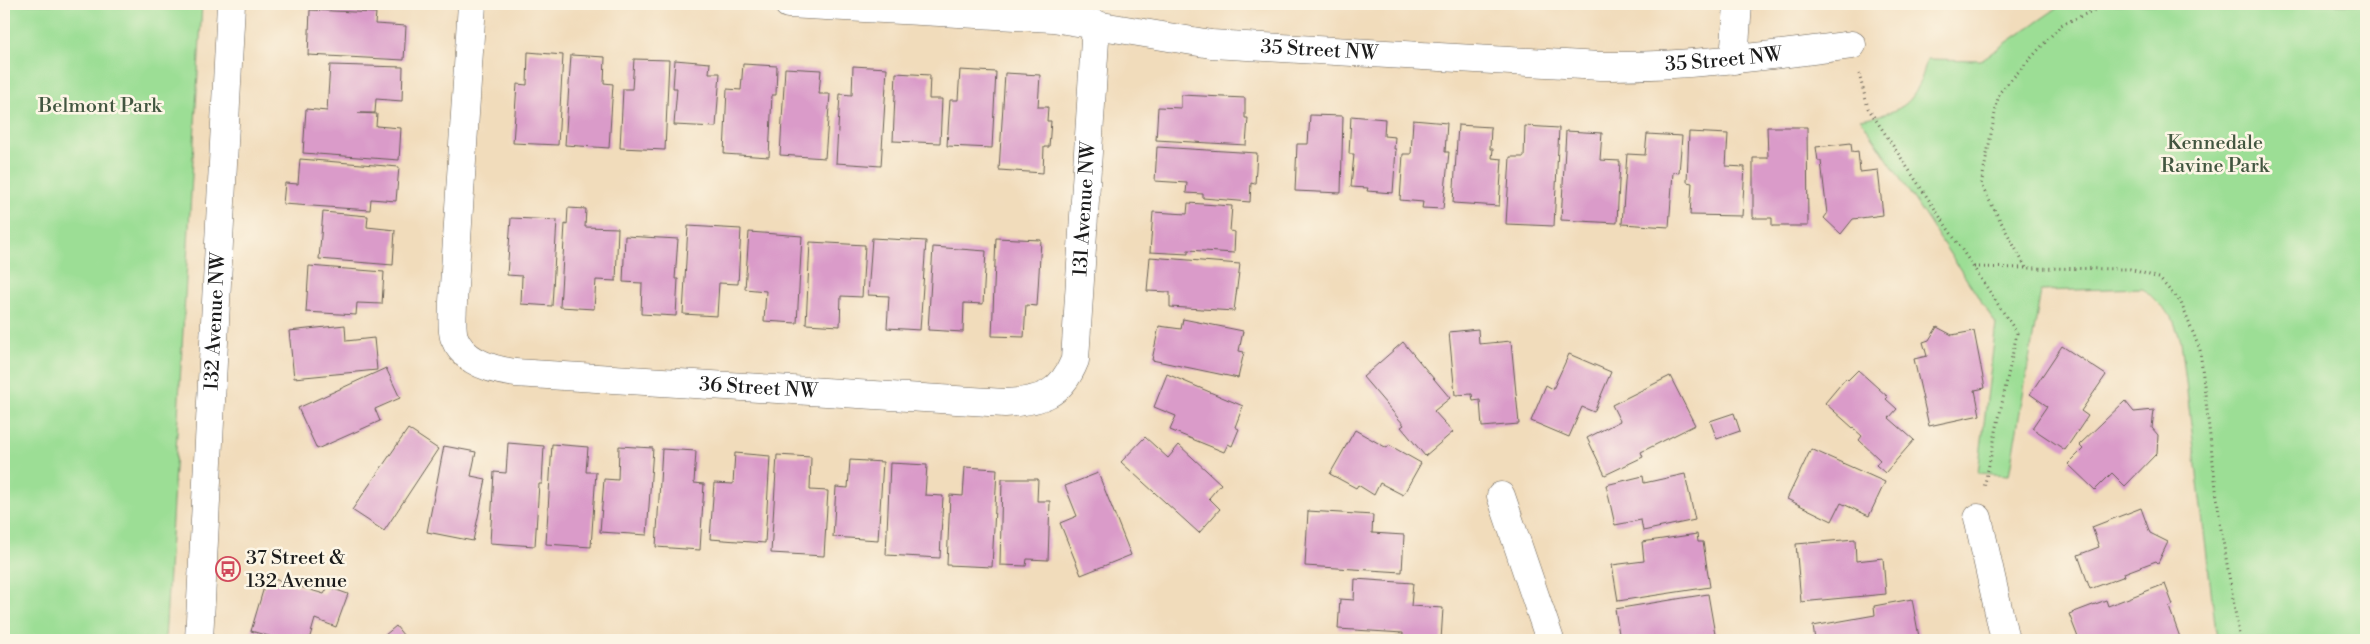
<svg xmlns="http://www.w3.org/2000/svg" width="2370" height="644" font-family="'Libre Bodoni',serif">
<rect width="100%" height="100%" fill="#fcf5e5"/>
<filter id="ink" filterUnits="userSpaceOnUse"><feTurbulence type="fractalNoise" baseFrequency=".02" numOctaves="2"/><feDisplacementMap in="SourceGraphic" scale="10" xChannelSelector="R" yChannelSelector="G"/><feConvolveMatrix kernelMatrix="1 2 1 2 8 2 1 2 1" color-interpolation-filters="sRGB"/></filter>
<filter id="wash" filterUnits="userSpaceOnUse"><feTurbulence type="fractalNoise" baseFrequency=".0096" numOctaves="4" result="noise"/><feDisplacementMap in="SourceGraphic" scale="20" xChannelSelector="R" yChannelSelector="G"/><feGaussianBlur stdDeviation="1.12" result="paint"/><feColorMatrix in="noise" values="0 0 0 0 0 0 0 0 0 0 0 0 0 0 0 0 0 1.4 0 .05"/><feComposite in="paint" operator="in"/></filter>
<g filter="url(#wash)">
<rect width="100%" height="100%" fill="#f1dcbb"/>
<g fill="#9cde95" stroke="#5c7d58">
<polygon points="4,4 202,4 165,640 4,640"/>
<path d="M2063 4H2366V640H2217L2181 341 2172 317 2143 288 2041 291 2009 475 1978 473 1996 324 1861 119C1906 111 1916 104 1927 59L1981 60Z"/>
</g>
<g id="blocks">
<g fill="#da9bc9">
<polygon points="350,4 379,4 379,7 350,5"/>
<polygon points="310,10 376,13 375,24 406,26 404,60 308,55"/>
<polygon points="528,52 563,55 558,145 513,143 517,84 527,85"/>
<polygon points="571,55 605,57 604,83 613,84 609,148 565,145"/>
<polygon points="634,59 669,60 665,150 620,148 623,89 632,89"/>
<polygon points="675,60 710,63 709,73 720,73 716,127 674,125 677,88 673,88"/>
<polygon points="743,64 777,66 776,95 772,95 769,157 724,154 727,89 741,90"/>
<polygon points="330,65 403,67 402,101 376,99 375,113 358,113 377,114 376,126 401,128 399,160 303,153 306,109 327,111"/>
<polygon points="853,66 887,68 881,166 836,163 840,94 852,95"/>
<polygon points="785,68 821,70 819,94 830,94 825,158 780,155"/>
<polygon points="960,70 996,72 992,148 947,146 950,100 958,100"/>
<polygon points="896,73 930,75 929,99 942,99 940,143 893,141"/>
<polygon points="1005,73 1040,75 1038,107 1048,107 1047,121 1051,121 1049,147 1044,147 1043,173 999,170"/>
<polygon points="1181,95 1245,98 1245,118 1248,118 1246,145 1156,140 1158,107 1181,108"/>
<polygon points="1310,115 1343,116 1341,193 1295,191 1297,144 1308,144"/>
<polygon points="1351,116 1385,119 1384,136 1395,137 1394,149 1396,149 1393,193 1367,191 1368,188 1351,187 1354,154 1349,154"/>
<polygon points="1413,120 1447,123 1445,152 1449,152 1443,209 1422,208 1423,202 1400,200 1403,154 1411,154"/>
<polygon points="1458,125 1491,127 1490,149 1493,149 1492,158 1502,159 1499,206 1453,203"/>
<polygon points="1525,126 1559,128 1554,226 1506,224 1510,157 1524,157"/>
<polygon points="1767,127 1807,127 1808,226 1772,226 1772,218 1753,218 1753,158 1768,158"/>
<polygon points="1566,131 1602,133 1600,160 1620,161 1617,223 1561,220"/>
<polygon points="1689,132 1728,134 1726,166 1745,167 1742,216 1690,215 1692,183 1687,182"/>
<polygon points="1647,134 1682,136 1679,173 1673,172 1669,227 1622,224 1627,154 1645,155"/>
<polygon points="1851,143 1852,152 1858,151 1860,172 1878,170 1883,215 1853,219 1841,234 1824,218 1827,214 1821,161 1818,161 1816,147"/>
<polygon points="1157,147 1257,153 1255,184 1251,183 1250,202 1203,198 1203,194 1186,193 1187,183 1155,181"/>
<polygon points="300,159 399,167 396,201 371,199 370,210 283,204 285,183 298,184"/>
<polygon points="1188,203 1232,206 1230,231 1235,232 1234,253 1188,250 1188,254 1150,252 1153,212 1187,214"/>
<polygon points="568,208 586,209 585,227 618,228 616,281 596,280 594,309 560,307 565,224 567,225"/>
<polygon points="323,212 368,216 367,227 395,230 393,265 319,259"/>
<polygon points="511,218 557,220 552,306 521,304 522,276 507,275"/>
<polygon points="688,226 741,229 738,284 719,283 717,316 683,314"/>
<polygon points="749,232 802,236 797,323 764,321 766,291 745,289"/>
<polygon points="625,236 678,239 675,279 678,279 676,316 641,314 642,283 623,282"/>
<polygon points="872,238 926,241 920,330 887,328 889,296 868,295"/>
<polygon points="996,238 1041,240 1037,306 1026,305 1024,337 992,336"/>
<polygon points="810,242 865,245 862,297 841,296 840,326 806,324"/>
<polygon points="933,247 986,251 983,304 964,303 963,332 928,330"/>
<polygon points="1150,257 1240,264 1234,311 1170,307 1170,292 1147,291"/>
<polygon points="309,266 384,272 382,304 357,303 356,315 306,312"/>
<polygon points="1183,319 1243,331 1239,351 1244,352 1238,378 1152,360 1159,326 1181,329"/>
<polygon points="345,325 346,341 374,338 377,370 294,378 289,331"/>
<polygon points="1937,327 1952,335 1974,331 1985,388 1975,390 1980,415 1929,426 1914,359 1927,356 1923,342 1929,340"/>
<polygon points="1478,329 1479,344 1511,341 1519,424 1482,427 1480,400 1473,401 1472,394 1455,395 1449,332"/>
<polygon points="1403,342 1450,398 1434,411 1453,432 1425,456 1401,427 1404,425 1363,377"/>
<polygon points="2062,346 2106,375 2081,411 2088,416 2065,450 2032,428 2047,406 2030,394"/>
<polygon points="1569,354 1611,372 1594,412 1582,407 1569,437 1531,421 1546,385 1553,389"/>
<polygon points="386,368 400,398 375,409 380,421 317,449 298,408"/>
<polygon points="1858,370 1888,397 1886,399 1897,409 1889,418 1914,440 1885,473 1876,465 1880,460 1859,440 1862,436 1825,403 1846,378 1848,380"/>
<polygon points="1167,374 1243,406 1235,427 1239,429 1232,446 1228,444 1224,452 1170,430 1176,416 1154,407"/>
<polygon points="1670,376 1695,425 1641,452 1643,457 1605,475 1587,438 1620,421 1612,405"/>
<polygon points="2125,401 2134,412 2154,410 2152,428 2158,435 2157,453 2125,486 2112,473 2095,490 2068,464 2083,449 2079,445"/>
<polygon points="1734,413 1740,431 1717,439 1710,421"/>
<polygon points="408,429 438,449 384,531 352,510"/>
<polygon points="1355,430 1387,448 1389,445 1421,463 1403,495 1380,483 1374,495 1358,485 1356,488 1330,474"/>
<polygon points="1145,437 1168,458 1179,445 1221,484 1209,498 1220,509 1199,533 1121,462"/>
<polygon points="508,443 544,446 542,484 539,484 535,546 490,543 494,472 506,473"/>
<polygon points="552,444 588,447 586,472 596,472 591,547 546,544"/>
<polygon points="444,446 476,452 471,476 486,479 473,541 427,532"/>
<polygon points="619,446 653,448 647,535 600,532 604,479 618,480"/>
<polygon points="662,449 696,451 694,483 704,484 700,550 656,547"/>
<polygon points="1811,449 1885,482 1869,516 1841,503 1832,521 1787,499"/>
<polygon points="735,453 770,456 765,543 710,539 714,483 733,484"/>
<polygon points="777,455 811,457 810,490 828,491 824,556 771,553"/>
<polygon points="850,460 883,462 878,540 833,537 836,487 848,488"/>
<polygon points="890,463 927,465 925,495 943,496 940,558 886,555"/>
<polygon points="965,467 997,469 992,567 947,565 950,495 963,496"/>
<polygon points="1098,473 1131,555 1081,575 1060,523 1077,516 1065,486"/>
<polygon points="1685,474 1695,520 1643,531 1641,520 1615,525 1606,485 1643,476 1644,483"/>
<polygon points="1002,479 1038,479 1037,501 1050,501 1048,560 1027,559 1026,566 1000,565"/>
<polygon points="2141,508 2150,533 2168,542 2158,563 2156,561 2124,573 2125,576 2090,589 2078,555 2099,547 2092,527"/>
<polygon points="1308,511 1373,515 1372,533 1404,535 1402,572 1305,566"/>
<polygon points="1697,534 1698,542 1703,542 1710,587 1618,601 1612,565 1644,561 1642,542"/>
<polygon points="1855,539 1856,561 1883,558 1886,594 1801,602 1796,544"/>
<polygon points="267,577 324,594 328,587 348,594 336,627 315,619 309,640 271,640 272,637 251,631"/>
<polygon points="1355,579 1413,583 1411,606 1443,608 1441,640 1403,639 1403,633 1338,629 1340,599 1354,600"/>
<polygon points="2165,584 2173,605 2169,607 2181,640 2079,640 2069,614 2106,600 2108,606"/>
<polygon points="1708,594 1716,640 1620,640 1615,609"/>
<polygon points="1912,599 1919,637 1902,640 1815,640 1813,626 1875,615 1874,606"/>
<polygon points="396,626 407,640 379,640"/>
</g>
</g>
</g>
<g filter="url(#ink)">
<use href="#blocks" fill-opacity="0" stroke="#675f54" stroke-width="1"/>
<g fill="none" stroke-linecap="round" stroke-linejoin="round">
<defs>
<g id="minor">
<path id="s1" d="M472 4 453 302C453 312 451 327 454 337 463 362 493 370 515 373L1005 403C1041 401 1061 395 1075 360L1096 24"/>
<path id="s2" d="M788 4 1053 18 1211 44 1600 66C1685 67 1768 56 1852 45"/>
<polyline points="1734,60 1738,4"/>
<polyline points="1501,496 1550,640"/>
<polyline points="1978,518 2005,640"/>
<path id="s3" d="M199 640 231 4"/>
</g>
</defs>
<use href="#minor" stroke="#675f54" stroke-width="29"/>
<g stroke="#675f54" stroke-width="3" stroke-dasharray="1 4" stroke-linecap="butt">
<polyline points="2108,4 2061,25 1999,93 1981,185 2026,268 2130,269 2159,278 2181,303 2200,350 2220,523 2240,640"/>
<polyline points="1859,74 1868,108 2017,333 1984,488"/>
<polyline points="1974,267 2026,268"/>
</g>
<use href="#minor" stroke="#fff" stroke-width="28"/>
</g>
</g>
<defs>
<symbol id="bus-ring" viewBox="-11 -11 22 22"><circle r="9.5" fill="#fcf5e5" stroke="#d1495b" stroke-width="1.5"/><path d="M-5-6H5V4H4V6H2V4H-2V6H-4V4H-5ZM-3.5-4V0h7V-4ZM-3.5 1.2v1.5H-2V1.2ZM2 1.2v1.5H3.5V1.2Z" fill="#d1495b"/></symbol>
</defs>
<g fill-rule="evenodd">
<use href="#bus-ring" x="214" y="555" width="28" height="28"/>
</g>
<g text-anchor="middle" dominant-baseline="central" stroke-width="5" stroke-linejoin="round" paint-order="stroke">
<g font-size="20" fill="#1c1c1c" stroke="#fcf5e5">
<text stroke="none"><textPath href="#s2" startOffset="534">35 Street NW</textPath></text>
<text stroke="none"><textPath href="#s2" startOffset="939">35 Street NW</textPath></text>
<text stroke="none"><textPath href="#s1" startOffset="1139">131 Avenue NW</textPath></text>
<text stroke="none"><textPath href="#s3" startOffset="319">132 Avenue NW</textPath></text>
<text stroke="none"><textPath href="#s1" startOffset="652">36 Street NW</textPath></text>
</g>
<g font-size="20" fill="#425640" stroke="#fcf5e5">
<text x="100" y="106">Belmont Park</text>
<text x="2215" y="143">Kennedale<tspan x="2215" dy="23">Ravine Park</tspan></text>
</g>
<g font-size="20" fill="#1c1c1c" stroke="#fcf5e5" text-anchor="start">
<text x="246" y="558">37 Street &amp;<tspan x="246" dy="23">132 Avenue</tspan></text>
</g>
</g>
<rect width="2370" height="644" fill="none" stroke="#fcf5e5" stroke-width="20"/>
</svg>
